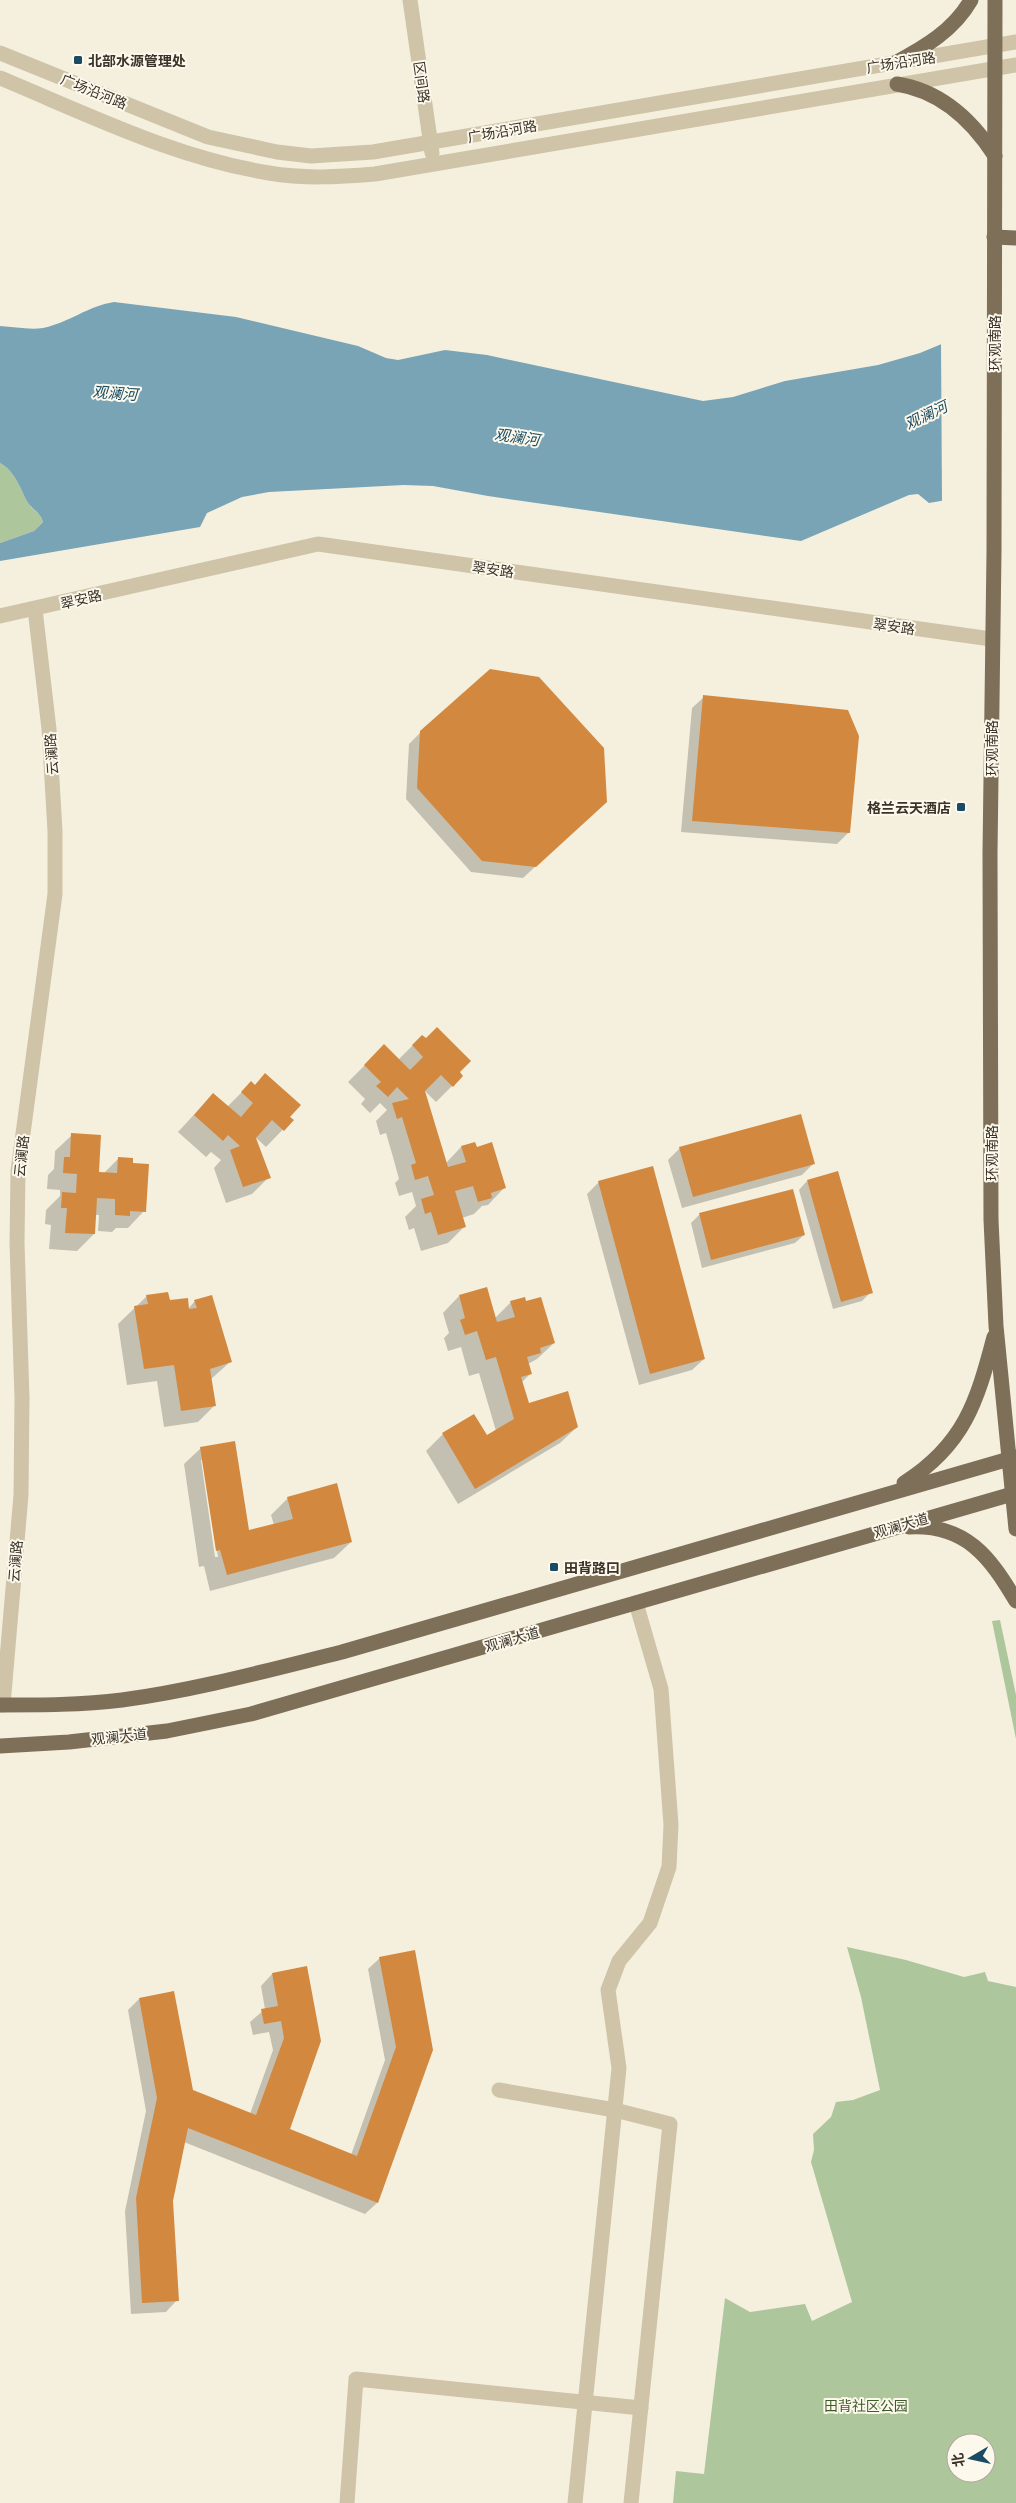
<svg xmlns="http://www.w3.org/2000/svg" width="1016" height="2503" font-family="Manrope,'Noto Sans SC',sans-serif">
<rect width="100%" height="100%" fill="#f5f0de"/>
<g fill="#adc69c" fill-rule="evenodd">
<path d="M0 463C16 472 20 489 28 503 33 511 40 512 43 522L34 531 0 543Z"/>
<polygon points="1000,1620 1016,1695 1016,1739 992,1621"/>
<path d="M847 1947 906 1960 964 1977 985 1972 988 1981 1016 1987V2503H673L676 2471 704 2474 725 2298 750 2312 805 2304 812 2321 852 2302 811 2162 814 2150 813 2134 831 2117 836 2102 853 2100 880 2090 861 1997ZM956 2443H986V2473H956Z"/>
</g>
<path fill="#79a4b6" d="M114 302 236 317 358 346 386 358 398 360 445 350 487 355 703 401 733 397 785 381 878 365 920 353 1016 313V488L929 503 918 494 909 495 801 541 488 496 433 486 404 485 269 492 242 497 207 513 200 527 0 561V543L34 531 43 522C40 512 33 510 28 503 20 489 16 472 0 463V326C14 327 30 330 43 328 68 323 88 306 114 302Z"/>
<polygon fill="#f5f0de" points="1016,311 1016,491 942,503 941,342"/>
<g fill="#0003" fill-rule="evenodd">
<polygon points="704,697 849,832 837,844 681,832 692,708"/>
<polygon points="421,732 593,813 523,878 471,872 406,799 409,744"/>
<polygon points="422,1036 462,1076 436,1102 424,1090 446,1163 461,1147 476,1148 504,1188 488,1205 482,1206 474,1214 462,1218 465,1226 448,1243 421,1251 414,1228 409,1230 405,1217 416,1206 412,1192 399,1196 395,1183 399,1179 393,1157 386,1133 380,1135 376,1121 387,1110 380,1103 370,1113 361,1104 365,1099 348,1082 384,1046 398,1060"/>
<polygon points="265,1075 292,1120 266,1147 255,1137 269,1177 252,1194 226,1203 214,1168 221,1160 211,1152 206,1157 178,1132 213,1094 227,1107 251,1083 254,1086"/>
<polygon points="72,1135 97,1173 103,1174 119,1158 144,1211 128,1228 116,1228 112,1232 98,1231 99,1215 95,1215 94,1234 77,1251 49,1249 51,1225 45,1224 46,1210 60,1196 60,1190 47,1189 48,1175 54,1169 55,1151"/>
<polygon points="680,1148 813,1164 802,1175 682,1208 668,1160"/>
<polygon points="807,1181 871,1292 862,1301 833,1309 799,1190"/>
<polygon points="599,1182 704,1359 692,1370 639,1385 587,1194"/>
<polygon points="792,1190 804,1235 795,1243 702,1268 691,1223 699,1215"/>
<polygon points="147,1296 188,1309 195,1301 230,1362 210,1380 214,1406 198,1422 164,1427 157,1381 127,1385 118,1324"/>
<polygon points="459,1296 495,1318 511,1302 554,1343 537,1359 528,1364 531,1373 522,1382 528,1404 577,1427 560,1443 458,1504 426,1451 443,1434 487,1437 496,1431 479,1373 469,1376 461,1347 448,1351 444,1338 449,1333 443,1313"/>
<path d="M201 1448 248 1532 274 1525 271 1515 288 1498 351 1542 334 1558 210 1591 204 1566 199 1567 184 1464ZM201 1460H203L218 1557H215Z"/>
<polygon points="414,1951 377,2203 365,2214 184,2142 172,2201 177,2300 166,2312 131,2314 125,2211 146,2111 128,2010 139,1999 192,2091 250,2114 273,2050 269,2032 253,2035 250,2022 265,2009 261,1986 272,1974 306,1968 289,2130 351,2155 385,2060 368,1969 380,1958"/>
</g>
<g fill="#d2883f">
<polygon points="490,669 539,677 604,748 607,802 536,867 482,861 417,788 420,731"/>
<polygon points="703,695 848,710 859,736 850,833 692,821"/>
<polygon points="437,1027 471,1061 460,1072 463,1076 453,1087 441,1075 425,1091 448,1167 466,1162 461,1146 475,1142 477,1147 492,1142 506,1188 491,1193 492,1198 478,1202 473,1186 455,1191 466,1227 438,1235 431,1212 425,1214 421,1199 434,1195 428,1176 415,1180 411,1165 416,1163 402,1117 397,1119 392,1103 409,1099 397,1087 388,1097 376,1086 381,1082 364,1065 384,1044 410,1070 423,1057 412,1045 422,1035 426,1038"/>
<polygon points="265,1073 301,1105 290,1117 294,1120 284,1131 272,1120 256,1138 271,1178 243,1187 230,1150 240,1146 228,1135 223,1141 194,1115 213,1093 241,1117 253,1103 241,1092 251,1081 255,1085"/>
<polygon points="801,1114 815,1164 693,1197 679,1147"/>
<polygon points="71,1133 101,1135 99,1172 117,1173 118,1157 133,1158 133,1163 149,1164 146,1212 130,1211 130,1216 115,1215 115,1199 97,1198 95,1234 65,1233 67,1208 61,1208 62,1192 76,1193 77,1174 63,1173 64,1157 70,1157"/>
<polygon points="653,1166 705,1359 650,1374 598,1181"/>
<polygon points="838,1171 873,1293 841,1302 807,1180"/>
<polygon points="793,1189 805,1235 711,1260 699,1213"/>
<polygon points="487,1287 497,1322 515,1317 510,1301 525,1297 526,1301 541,1297 555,1343 540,1348 541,1353 527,1357 532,1374 521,1377 529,1403 568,1391 578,1427 475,1489 442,1433 474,1414 487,1435 514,1419 496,1357 486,1360 477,1331 465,1335 460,1320 465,1318 459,1295"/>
<polygon points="168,1292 170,1300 188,1298 189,1309 197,1308 194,1300 212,1295 232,1362 210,1369 216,1406 181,1411 174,1365 144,1369 134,1306 148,1304 146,1295"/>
<polygon points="235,1441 249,1530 293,1519 287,1497 337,1483 352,1542 227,1575 220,1550 216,1551 200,1447"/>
<polygon points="415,1950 433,2050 378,2203 188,2128 173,2201 179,2301 142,2303 136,2198 157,2098 139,1998 174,1991 193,2090 256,2115 284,2038 281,2021 264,2024 261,2009 278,2006 272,1973 307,1966 321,2041 290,2129 357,2156 396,2047 379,1957"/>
</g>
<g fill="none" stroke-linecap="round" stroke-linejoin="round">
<g stroke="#cfc4a8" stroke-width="15">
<polyline points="410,0 432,153"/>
<polyline points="0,53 208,137 277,152 311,156 373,152 1016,42"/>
<path d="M0 78C87 114 175 158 269 173 304 179 339 177 375 174L1016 65"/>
<polyline points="0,616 318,544 991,639"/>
<polyline points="3,1705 21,1495 22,1398 17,1243 18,1171 55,894 55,831 49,729 35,609"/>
<polyline points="499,2090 615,2110 670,2124 631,2503"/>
<polyline points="347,2503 356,2379 641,2408"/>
<polyline points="575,2503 619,2068 608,1990 619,1961 650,1923 669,1867 671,1825 661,1689 636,1603"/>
</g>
<g stroke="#7e6f58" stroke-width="15">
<polyline points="995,0 994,552 990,853 991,1220 996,1326 1016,1529"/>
<path d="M895 63C925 47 954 30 971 0"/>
<path d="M897 84C941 91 972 120 995 156"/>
<polyline points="994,237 1016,238"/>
<path d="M904 1483C964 1445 977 1402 994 1337"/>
<path d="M909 1527C966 1524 990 1557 1016 1601"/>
<path d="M0 1705C40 1705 82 1705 122 1700 196 1690 269 1670 342 1652L1016 1457"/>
<polyline points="0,1746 69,1742 167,1731 251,1714 1016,1493"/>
</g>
</g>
<g fill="#194b62" stroke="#fcf8eb" stroke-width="2">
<rect x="73" y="55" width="10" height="10" rx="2.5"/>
<rect x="956" y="802" width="10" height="10" rx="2.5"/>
<rect x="549" y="1562" width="10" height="10" rx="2.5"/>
</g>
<g text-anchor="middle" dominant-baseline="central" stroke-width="4" stroke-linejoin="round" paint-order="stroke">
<g font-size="14" font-weight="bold" fill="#3b3329" stroke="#fcf8eb" text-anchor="start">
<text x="88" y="60">北部水源管理处</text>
<text x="951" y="807" text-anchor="end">格兰云天酒店</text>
<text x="564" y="1567">田背路口</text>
</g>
<g font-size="14" fill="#3b3329" stroke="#fcf8eb">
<text transform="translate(901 62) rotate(-9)">广场沿河路</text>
<text transform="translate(422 82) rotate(82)">区间路</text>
<text transform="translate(94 91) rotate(22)">广场沿河路</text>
<text transform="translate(502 131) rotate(-10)">广场沿河路</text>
<text transform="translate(994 343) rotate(-90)">环观南路</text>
<text transform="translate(493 569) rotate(8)">翠安路</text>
<text transform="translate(81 599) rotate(-13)">翠安路</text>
<text transform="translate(894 626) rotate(8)">翠安路</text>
<text transform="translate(991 748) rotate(-90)">环观南路</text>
<text transform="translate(51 754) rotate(-94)">云澜路</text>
<text transform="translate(991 1153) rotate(-90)">环观南路</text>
<text transform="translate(21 1156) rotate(-84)">云澜路</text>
<text transform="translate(901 1525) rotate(-16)">观澜大道</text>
<text transform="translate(15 1561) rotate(-85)">云澜路</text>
<text transform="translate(512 1639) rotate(-16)">观澜大道</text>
<text transform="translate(119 1736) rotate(-6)">观澜大道</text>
</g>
<g font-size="14" fill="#3d5c2a" stroke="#fcf8eb">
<text x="866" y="2405">田背社区公园</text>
</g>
<g font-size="15" font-style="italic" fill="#194b62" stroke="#fcf8eb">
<text transform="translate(115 393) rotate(4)">观澜河</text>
<text transform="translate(926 415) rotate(-26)">观澜河</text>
<text transform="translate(517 437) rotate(8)">观澜河</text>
</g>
</g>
<g transform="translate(971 2458) rotate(261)"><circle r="24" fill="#fcf8eb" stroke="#afa99d"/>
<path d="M0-4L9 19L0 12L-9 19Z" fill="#194b62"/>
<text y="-8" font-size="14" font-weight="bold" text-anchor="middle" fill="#3b3329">北</text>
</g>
</svg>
